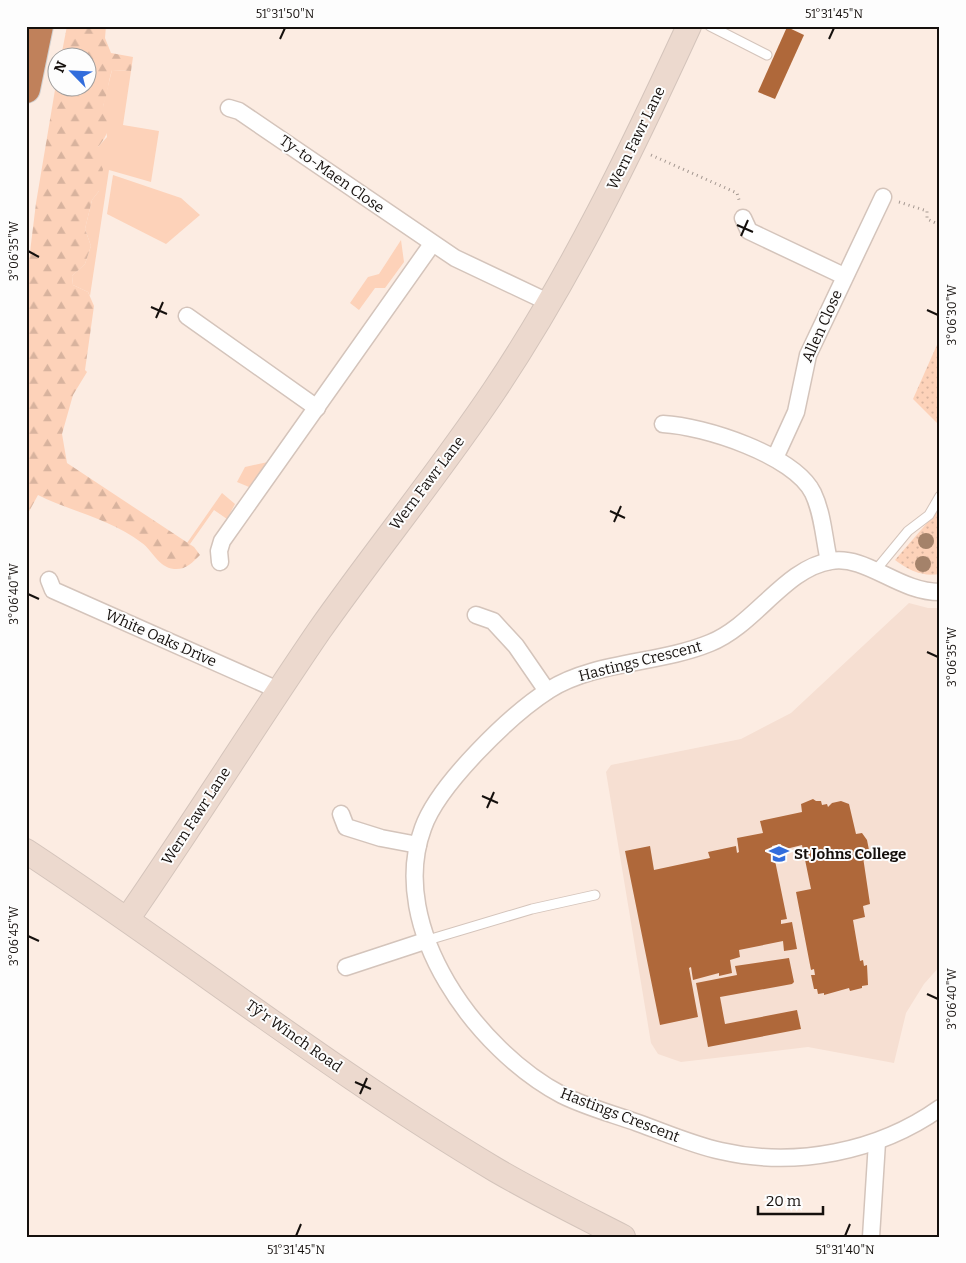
<svg xmlns="http://www.w3.org/2000/svg" width="966" height="1263" font-family="Bitter,serif">
<defs>
<pattern id="forest-firs" width="22" height="20" patternUnits="userSpaceOnUse" patternTransform="scale(1.25)"><rect width="22" height="20" fill="#fdd2b9"/><path d="M5 1l3.5 6h-7zM16 11l3.5 6h-7z" fill="#d8b39e"/></pattern>
<pattern id="park-dots" width="8" height="8" patternUnits="userSpaceOnUse" patternTransform="scale(1.25)"><rect width="8" height="8" fill="#fdd2b9"/><path d="M2 2h.1M6 6h.1" fill="none" stroke="#d8b39e" stroke-width="1.8" stroke-linecap="round"/></pattern>
</defs>
<rect width="100%" height="100%" fill="#fcece2"/>
<polygon fill="#f6dfd2" points="909,603 928,608 940,608 940,966 924,984 906,1013 894,1063 808,1047 681,1062 658,1054 651,1043 606,772 611,765 741,739 791,713"/>
<g fill="#fdd2b9">
<polygon points="112,70 131,71 123,125 159,131 151,182 109,170 90,296 88,292 73,285 72,276 85,264 91,246 85,229 92,200 99,191 98,147 107,137 103,106"/>
<polygon points="113,175 181,198 200,215 166,244 107,214"/>
<polygon points="401,240 404,262 385,288 375,288 359,310 350,303 368,277 379,274"/>
<polygon points="268,462 249,487 237,482 245,467"/>
<polygon points="222,493 235,504 227,519 214,510 190,544 187,543"/>
</g>
<path fill="url(#forest-firs)" d="M67 26H106L105 38 111 53 133 57 131 71 112 70C108 82 108 94 103 106 115 120 108 135 98 147L103 151 104 157 99 161 103 169 99 191 92 200 85 229 91 246 85 264 72 276 73 285 88 292 94 306 85 370 87 372 73 395 62 434 67 463 194 547 200 555C192 563 186 570 174 569 158 567 153 551 142 543 111 519 72 512 38 495L26 517V285L36 203 57 78 58 88H88V58L61 57Z"/>
<g fill="url(#park-dots)">
<polygon points="940,338 940,426 913,399"/>
<path d="M940 508V574C922 577 908 570 895 560Z"/>
</g>
<g fill="#af683a">
<polygon points="787,27 804,35 775,99 758,92"/>
<polygon points="813,799 816,801 821,801 822,805 827,804 828,807 832,803 841,801 849,804 856,834 862,833 867,840 869,850 863,857 870,904 863,906 865,917 853,920 860,961 863,960 864,966 867,965 868,985 862,986 862,988 850,991 849,988 824,995 824,993 818,994 817,989 814,989 811,975 815,975 814,969 811,970 796,892 811,889 802,845 782,850 781,844 772,846 787,919 781,920 781,924 792,922 797,949 784,951 783,941 739,950 740,957 730,960 732,973 719,976 719,973 693,980 691,967 689,968 698,1017 660,1025 625,851 650,846 654,870 710,858 708,852 736,846 737,853 739,852 737,838 763,833 760,821 802,812 801,804"/>
<polygon points="789,958 794,982 792,984 720,997 725,1024 797,1010 801,1029 708,1047 696,983 737,975 735,966"/>
</g>
<g fill="none" stroke-linecap="round" stroke-linejoin="round">
<defs>
<g id="lane">
<polyline points="710,26 767,55"/>
<polyline points="875,571 908,531 929,515 940,496"/>
<polyline points="428,940 532,909 595,895"/>
</g>
<g id="street">
<polyline points="229,108 239,111 455,258 550,303"/>
<polyline points="743,218 749,231 844,276"/>
<polyline points="187,316 317,408"/>
<path d="M663 424C704 426 794 455 813 493 823 514 824 539 829 561"/>
<polyline points="775,458 796,412 808,355 883,197"/>
<polyline points="220,562 219,551 222,541 432,244"/>
<polyline points="49,580 53,590 278,690"/>
<path d="M940 592C898 592 867 555 831 561 785 568 755 625 710 643 659 664 595 661 549 690 510 715 438 785 423 828 386 928 478 1051 562 1095 586 1107 613 1114 638 1123 666 1133 693 1145 721 1151 795 1168 878 1152 940 1108"/>
<polyline points="476,615 493,621 516,646 547,691"/>
<polyline points="341,814 346,827 381,838 418,845"/>
<polyline points="346,967 428,940"/>
<polyline points="871,1237 877,1142"/>
</g>
<g id="secondary">
<path d="M26 851C184 955 333 1073 496 1170 537 1194 580 1215 623 1237"/>
<path d="M128 918C193 824 254 726 319 631 376 550 439 473 494 391 571 276 631 152 689 26"/>
</g>
<polyline id="highway" points="26,89 39,26"/>
</defs>
<use href="#lane" stroke="#d4c4bb" stroke-width="11"/>
<use href="#street" stroke="#d4c4bb" stroke-width="19"/>
<use href="#secondary" stroke="#d4c4bb" stroke-width="26"/>
<use href="#highway" stroke="#d0cfcf" stroke-width="30"/>
<g stroke="#a39790" stroke-width="3" stroke-dasharray="1 4" stroke-linecap="butt">
<polyline points="651,155 737,193 739,200"/>
<polyline points="899,202 927,211 927,219 940,225"/>
</g>
<use href="#lane" stroke="#fff" stroke-width="9"/>
<use href="#street" stroke="#fff" stroke-width="16"/>
<use href="#secondary" stroke="#ecd9ce" stroke-width="24"/>
<use href="#highway" stroke="#c0815b" stroke-width="28"/>
</g>
<g fill="#a4826a">
<circle cx="926" cy="541" r="8"/>
<circle cx="923" cy="564" r="8"/>
</g>
<path fill="none" stroke="#15100d" stroke-width="2" d="M280 39 285 28M829 39 834 28M737 225 753 232M741 236 748 220M28 251 39 257M151 307 167 314M927 310 938 315M156 318 163 302M610 511 625 518M614 522 621 506M28 594 39 599M927 652 938 657M482 796 498 803M487 808 494 792M28 936 39 941M927 994 938 999M355 1082 371 1089M360 1094 367 1078M296 1236 301 1224M845 1236 850 1224"/>
<defs>
<symbol id="school-bare" viewBox="-9 -9 18 18"><path d="M0-5L7-2L0 1L-7-2ZM-4 1L0 2.5L4 1V4Q0 6-4 4Z" fill="#326ddc" stroke="#fdfdfd" stroke-width="2.5" paint-order="stroke"/></symbol>
</defs>
<g fill-rule="evenodd">
<use href="#school-bare" x="765" y="840" width="28" height="28"/>
</g>
<g text-anchor="middle" dominant-baseline="central" stroke-width="4" stroke-linejoin="round" paint-order="stroke">
<g font-size="15" fill="#15100d" stroke="#fdfdfd">
<text transform="translate(636 138) rotate(-64)">Wern Fawr Lane</text>
<text transform="translate(332 174) rotate(35)">Ty-to-Maen Close</text>
<text transform="translate(822 326) rotate(-66)">Allen Close</text>
<text transform="translate(427 483) rotate(-53)">Wern Fawr Lane</text>
<text transform="translate(161 638) rotate(24)">White Oaks Drive</text>
<text transform="translate(640 661) rotate(-14)">Hastings Crescent</text>
<text transform="translate(196 816) rotate(-57)">Wern Fawr Lane</text>
<text transform="translate(294 1036) rotate(35)">Tŷ'r Winch Road</text>
<text transform="translate(620 1115) rotate(21)">Hastings Crescent</text>
</g>
<g font-size="15" font-weight="bold" fill="#15100d" stroke="#fdfdfd" text-anchor="start">
<text x="794" y="854">St Johns College</text>
</g>
</g>
<rect width="966" height="1263" fill="none" stroke="#fdfdfd" stroke-width="55"/>
<g transform="translate(72 72) rotate(294)"><circle r="24" fill="#fdfdfd" stroke="#a09e9d"/>
<path d="M0-4L9 19L0 12L-9 19Z" fill="#326ddc"/>
<text y="-8" font-size="14" font-weight="bold" text-anchor="middle" fill="#15100d">N</text>
</g>
<path d="M758 1206v8h65v-8" fill="none" stroke="#15100d" stroke-width="2.5"/>
<text x="766" y="1206" font-size="15" fill="#15100d" stroke="#fdfdfd" stroke-width="4" paint-order="stroke">20 m</text>
<rect x="28" y="28" width="910" height="1208" fill="none" stroke="#15100d" stroke-width="2"/>
<g font-size="12" text-anchor="middle" fill="#15100d">
<text x="285" y="18">51°31'50"N</text>
<text x="834" y="18">51°31'45"N</text>
<text transform="translate(14 251) rotate(-90)" y="4">3°06'35"W</text>
<text transform="translate(952 315) rotate(-90)" y="4">3°06'30"W</text>
<text transform="translate(14 594) rotate(-90)" y="4">3°06'40"W</text>
<text transform="translate(952 657) rotate(-90)" y="4">3°06'35"W</text>
<text transform="translate(14 936) rotate(-90)" y="4">3°06'45"W</text>
<text transform="translate(952 999) rotate(-90)" y="4">3°06'40"W</text>
<text x="296" y="1254">51°31'45"N</text>
<text x="845" y="1254">51°31'40"N</text>
</g>
</svg>
